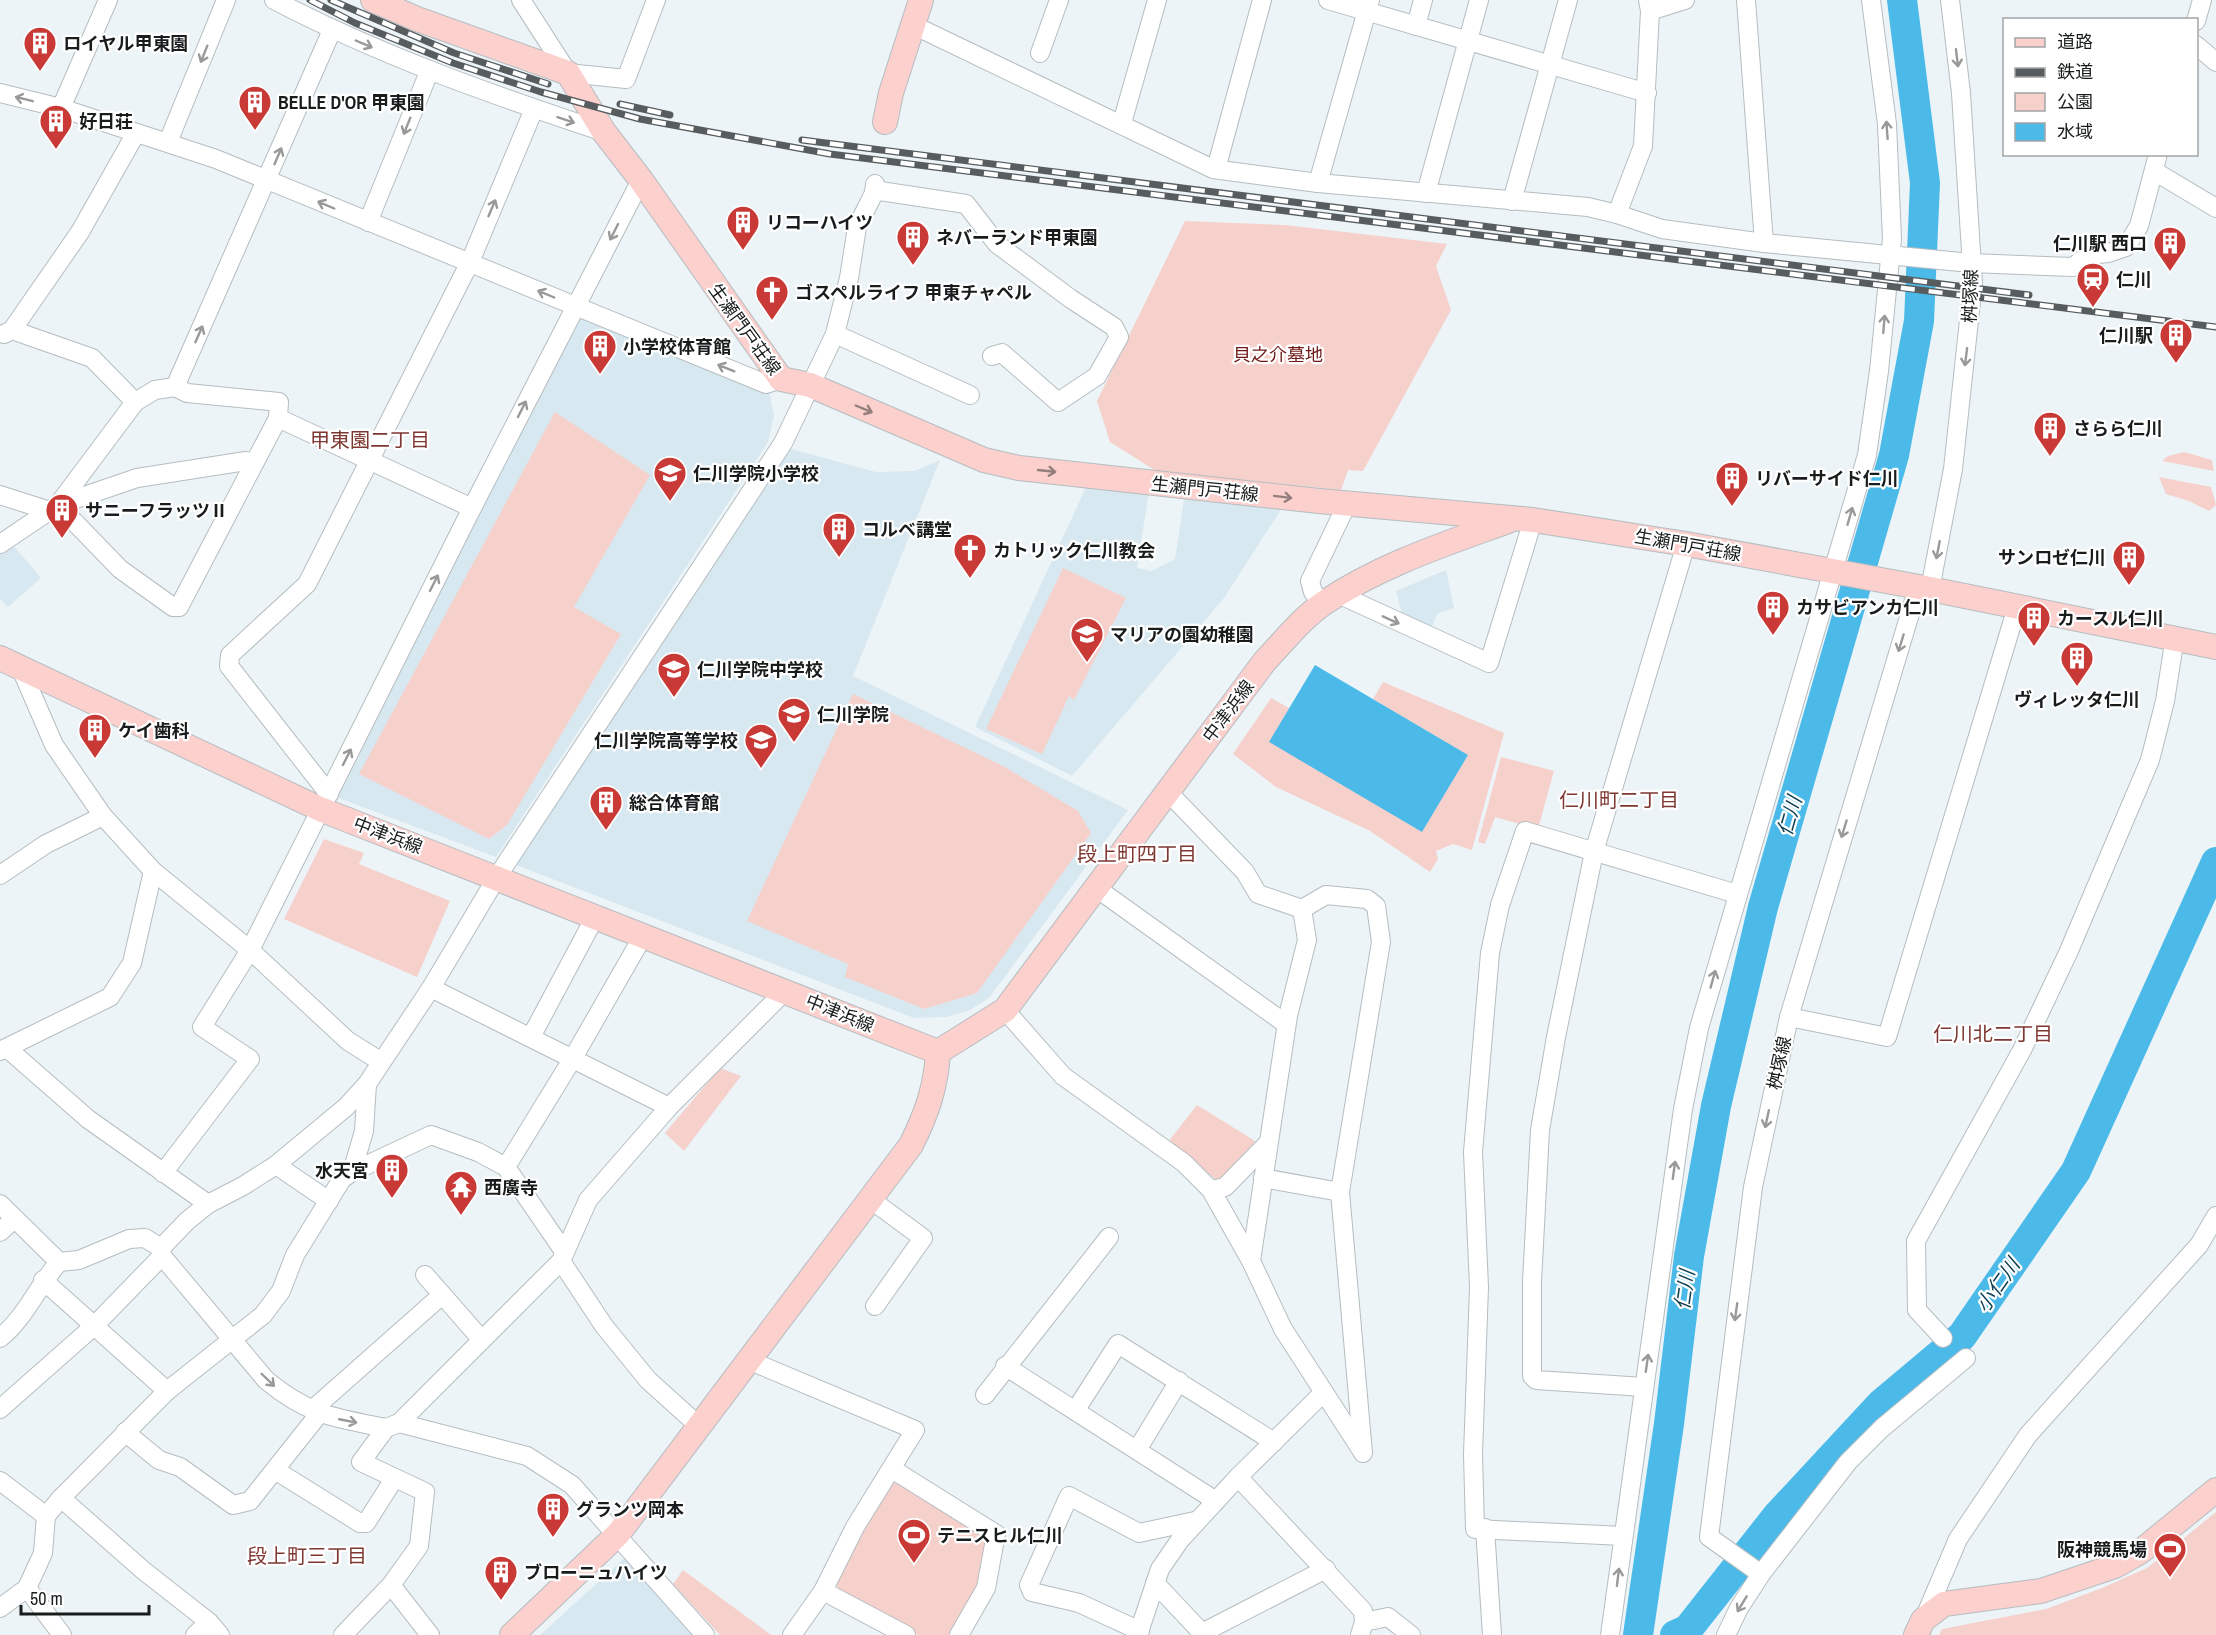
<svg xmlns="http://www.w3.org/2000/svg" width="2216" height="1635" font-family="'Archivo Narrow','Noto Sans JP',sans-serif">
<rect width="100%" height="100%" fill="#ecf4f8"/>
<g fill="#d8e8f0">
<polygon points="581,315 769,391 774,416 768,442 496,857 336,797"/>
<polygon points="791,449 876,472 915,471 940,460 853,676 1128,810 989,998 968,1011 946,1017 914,1018 516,865"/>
<polygon points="1088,483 1149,491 1137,568 1151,571 1175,559 1185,493 1284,505 1224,598 1072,776 975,727"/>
<polygon points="13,545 41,578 8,607 0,599 0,553"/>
<polygon points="1446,570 1454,608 1437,614 1429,633 1404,623 1396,591"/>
<polygon points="627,1556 698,1635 540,1635"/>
</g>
<g fill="#f6d1cc">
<polygon points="1185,221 1285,225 1447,244 1436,266 1451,310 1363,471 1348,470 1341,490 1156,471 1110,442 1097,401"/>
<polygon points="555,412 650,475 574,607 621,634 507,825 489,839 359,774"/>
<polygon points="2184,452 2212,460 2214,471 2162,461 2168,456"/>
<polygon points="2159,477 2211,487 2216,505 2209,511 2189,501 2166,494"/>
<polygon points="1063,568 1126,598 1074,700 1069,696 1042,754 986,729"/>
<polygon points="1383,682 1504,733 1472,850 1453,844 1436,851 1438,859 1430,872 1370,831 1276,787 1233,754 1271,698 1289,708 1270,742 1467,755 1373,699"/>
<polygon points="853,694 1003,766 1078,811 1091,833 977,993 924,1009 845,977 848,964 747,921"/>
<polygon points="1501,757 1554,771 1538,829 1495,817 1485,844 1478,842"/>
<polygon points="324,839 364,853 359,864 450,901 417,977 284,919"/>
<polygon points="720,1068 741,1076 684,1151 665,1133"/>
<polygon points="1197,1105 1255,1141 1234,1173 1218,1181 1168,1142"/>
<path d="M891 1483 903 1484 984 1536C995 1565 964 1610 950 1635H919L840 1593 836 1582 859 1534Z"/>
<polygon points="2216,1512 2216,1635 1939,1635 1942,1629 2046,1609 2102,1588 2147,1568"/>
<polygon points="683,1570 771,1635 720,1635 673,1584"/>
</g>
<polygon fill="#4cbae9" points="1315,665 1468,755 1422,832 1269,742"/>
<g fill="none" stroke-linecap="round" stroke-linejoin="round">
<g stroke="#4cbae9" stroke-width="30">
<polyline points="1638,1635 1669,1424 1689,1256 1716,1106 1763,907 1894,455 1919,321 1925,183 1902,0"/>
<polyline points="1675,1635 1688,1629 1777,1516 1881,1404 1962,1336 2076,1171 2216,862"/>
</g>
<defs>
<g id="street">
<path d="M274 0C381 56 490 94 604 132"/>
<polyline points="521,0 568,73 626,79 656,0"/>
<polyline points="1328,0 1647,93"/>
<polyline points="1746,0 1764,243"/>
<polyline points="1650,11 1685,0"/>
<polyline points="2196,21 2202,0"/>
<polyline points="913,25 1213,169 1318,183 1588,207 1617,214 1662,229 1764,243 1971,263 2073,267 2088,255 2108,253 2126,247 2139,226 2158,154"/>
<polyline points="1416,26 1423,0"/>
<polyline points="2196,45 2216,62"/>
<polyline points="1040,53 1059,0"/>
<polyline points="0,93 61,108 216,159 766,384 781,379"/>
<polyline points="61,108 108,0"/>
<polyline points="1122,123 1157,0"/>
<polyline points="168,142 226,0"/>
<polyline points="1216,169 1262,0"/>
<polyline points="2154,171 2216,208"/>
<polyline points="1318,183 1370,0"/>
<polyline points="874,193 880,191 966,204 997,244 1071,299 1114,327 1119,337 1097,376 1058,402 1002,353 992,356"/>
<polyline points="1426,193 1479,0"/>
<polyline points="1512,201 1568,0"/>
<polyline points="1617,214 1643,146 1650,11 1648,0"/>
<polyline points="368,222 429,72"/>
<polyline points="12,330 80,232 136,133"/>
<polyline points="4,334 12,330 92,358 135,402"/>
<polyline points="835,334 970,395"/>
<polyline points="175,387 332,30"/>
<polyline points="0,495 50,511"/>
<polyline points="58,505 120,569 173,607 179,607 278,418"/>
<polyline points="58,505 137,478 246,461 253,463"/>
<polyline points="0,544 58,505 135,402 155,390 175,387 187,393 279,402 278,418 472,508"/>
<polyline points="1930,589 1953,469 1973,283 1961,93 1950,0"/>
<polyline points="1338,594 1489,663 1533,520"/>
<polyline points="1323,604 1313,592 1310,581 1347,504"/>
<polyline points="21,669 54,745 103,816 153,871 250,950 348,1041 380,1061"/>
<polyline points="1168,792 1245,872 1258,894 1302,909"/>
<polyline points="329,794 229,666 230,655 307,584 470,262 534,109"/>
<polyline points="0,875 46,844 103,816"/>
<polyline points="1095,887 1286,1024"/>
<polyline points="1302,909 1326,895 1367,899 1376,906 1381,942 1340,1192 1363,1453"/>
<polyline points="431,988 669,1107"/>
<polyline points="1005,1010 1063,1076 1184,1163 1211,1190 1251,1261 1283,1329 1362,1451"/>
<polyline points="1789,1017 1887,1037 2017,607"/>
<polyline points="531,1037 595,917"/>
<polyline points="8,1049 88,1119 208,1204"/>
<polyline points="0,1051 110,997 132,963 153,871"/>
<polyline points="367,1084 364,1131 352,1172 431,1135 478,1152 506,1167 563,1250"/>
<polyline points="276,1165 329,1201"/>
<polyline points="506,1167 573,1058 643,936"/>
<polyline points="163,1173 250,1059 202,1027 250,950 472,508 641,180"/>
<polyline points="1263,1178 1340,1192"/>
<polyline points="1211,1190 1225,1187 1267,1144"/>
<polyline points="870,1199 923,1238 875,1306"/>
<polyline points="0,1204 59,1262"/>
<polyline points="0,1232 14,1219"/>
<path d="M162 1256 266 1380C308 1415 335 1418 386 1428"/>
<polyline points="1251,1261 1288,1016 1307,940 1302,909"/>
<polyline points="425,1275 481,1339"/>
<polyline points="43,1280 167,1391"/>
<path d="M0 1338C25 1318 38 1286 59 1262L79 1260 129 1239 145 1238 161 1248"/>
<polyline points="1943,1338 1917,1310 1916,1241 2022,1050 2068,953 2150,760 2165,701 2175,637"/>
<polyline points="748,1360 915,1430 855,1527 823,1591 792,1635"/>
<polyline points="1005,1366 1216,1501"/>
<polyline points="1644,1387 1536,1380 1532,1376 1532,1282 1540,1130 1556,1037 1594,852 1686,544"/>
<polyline points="985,1395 1109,1237"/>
<polyline points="0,1409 94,1326 162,1256 161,1248 187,1221 208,1204 243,1186 276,1165 346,1107 367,1084 431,988 497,877 783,443 835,334 849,278 857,227 874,193 875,184"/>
<polyline points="312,1410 442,1295"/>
<polyline points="1075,1411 1118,1344 1274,1442"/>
<polyline points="399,1423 527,1456 572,1485 705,1635"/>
<polyline points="699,1426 648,1380 604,1326 561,1261 588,1200 669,1107 785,991"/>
<polyline points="125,1432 159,1460 180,1467 233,1505 250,1501 319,1414"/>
<polyline points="1137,1450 1179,1381"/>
<polyline points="892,1469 996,1534 986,1588 959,1635"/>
<polyline points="275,1470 360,1523 366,1523 394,1479"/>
<polyline points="1238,1477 1363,1611 1364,1622 1360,1635"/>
<polyline points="0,1481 46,1516"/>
<polyline points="61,1498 144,1571 209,1622 220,1635"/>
<polyline points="1485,1528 1492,1635"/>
<polyline points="1623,1536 1475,1529 1473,1454 1479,1287 1473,1152 1490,953 1500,905 1525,831 1737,894"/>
<polyline points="1761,1574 1709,1537 1753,1187 1789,1017 1918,587"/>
<polyline points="1155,1583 1204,1635"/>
<polyline points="391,1585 430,1635"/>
<polyline points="27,1588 62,1635"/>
<polyline points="823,1591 906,1635"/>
<polyline points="0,1608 27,1588 43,1553 46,1516 61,1498 167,1391 263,1315 281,1291 295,1255 342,1179 352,1172"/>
<polyline points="1924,1619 1958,1539 2028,1435 2199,1245 2216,1216"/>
<polyline points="1364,1622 1388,1617 1411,1635"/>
<polyline points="1140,1631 1079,1603 1032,1592 1029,1585 1069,1496 1139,1533 1195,1521"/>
<polyline points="1202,1633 1326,1569"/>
<polyline points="195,1635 209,1622"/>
<polyline points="343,1635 391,1585 419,1546 425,1492 361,1462 386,1428 399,1423 561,1261"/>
<polyline points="1138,1635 1160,1569 1180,1540 1238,1477 1323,1393"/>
<polyline points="1610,1635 1683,1109 1699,1028 1867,455 1879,371 1892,239 1887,124 1871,0"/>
<polyline points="1726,1635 1739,1608 1761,1574 1848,1462 1882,1428 1966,1358"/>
</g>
<g id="secondary">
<polyline points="373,0 417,19 568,73 604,132 641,180 781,379 810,385 984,460 1019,468 1319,501 1533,520 1686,544 1930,589 2216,647"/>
<polyline points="885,122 891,93 921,0"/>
<polyline points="0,658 320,809 938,1052"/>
<path d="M938 1052 1005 1010 1265 661C1284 641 1302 618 1324 603 1380 565 1445 544 1508 521"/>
<path d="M512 1635 618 1534 911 1145C927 1113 936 1087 938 1052"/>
<polyline points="1916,1635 1923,1620 1944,1604 2041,1591 2115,1566 2140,1552 2216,1490"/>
</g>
</defs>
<use href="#street" stroke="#b5bdc1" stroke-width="20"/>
<use href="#secondary" stroke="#b5bdc1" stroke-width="26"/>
<use href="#street" stroke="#fff" stroke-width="18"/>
<use href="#secondary" stroke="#fbd0cd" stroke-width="24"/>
<defs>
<g id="rail">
<polyline points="310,0 355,23 453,63 541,92 640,119 830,154 2216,327"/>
<polyline points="331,0 454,53 548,84"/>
<polyline points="620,104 670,115"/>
<polyline points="802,140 2029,295"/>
</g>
</defs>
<use href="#rail" stroke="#575c5e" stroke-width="7"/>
<use href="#rail" stroke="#fff" stroke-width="4.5" stroke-dasharray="14" stroke-linecap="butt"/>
</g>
<defs><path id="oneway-shaft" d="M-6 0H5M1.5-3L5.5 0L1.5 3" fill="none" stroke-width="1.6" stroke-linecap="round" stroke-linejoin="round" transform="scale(1.5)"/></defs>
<g stroke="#989999">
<use href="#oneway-shaft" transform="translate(364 44) rotate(23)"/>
<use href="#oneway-shaft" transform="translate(204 54) rotate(112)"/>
<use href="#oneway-shaft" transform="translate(1957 58) rotate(83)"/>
<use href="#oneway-shaft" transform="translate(24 99) rotate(-166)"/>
<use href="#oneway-shaft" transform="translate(566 120) rotate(19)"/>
<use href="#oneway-shaft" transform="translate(407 126) rotate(112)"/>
<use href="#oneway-shaft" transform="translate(1887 130) rotate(-94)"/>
<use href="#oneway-shaft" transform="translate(278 156) rotate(-67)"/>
<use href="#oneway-shaft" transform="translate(326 205) rotate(-157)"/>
<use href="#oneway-shaft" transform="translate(492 208) rotate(-67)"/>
<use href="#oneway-shaft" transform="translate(614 232) rotate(117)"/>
<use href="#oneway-shaft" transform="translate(546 294) rotate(-157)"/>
<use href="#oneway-shaft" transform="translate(1884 324) rotate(-85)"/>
<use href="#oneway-shaft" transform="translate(199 334) rotate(-66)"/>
<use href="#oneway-shaft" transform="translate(1966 357) rotate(97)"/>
<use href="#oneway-shaft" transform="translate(726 368) rotate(-158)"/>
<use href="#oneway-shaft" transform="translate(522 409) rotate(-63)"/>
<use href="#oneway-shaft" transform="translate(1850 516) rotate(-74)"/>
<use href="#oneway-shaft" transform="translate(1938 550) rotate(101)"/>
<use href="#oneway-shaft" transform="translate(434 583) rotate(-63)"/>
<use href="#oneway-shaft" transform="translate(1391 620) rotate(24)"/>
<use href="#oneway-shaft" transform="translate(1901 643) rotate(107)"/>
<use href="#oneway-shaft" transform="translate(347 757) rotate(-63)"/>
<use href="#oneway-shaft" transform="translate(1844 829) rotate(107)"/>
<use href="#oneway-shaft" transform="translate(1713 979) rotate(-74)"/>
<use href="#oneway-shaft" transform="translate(1767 1119) rotate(102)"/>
<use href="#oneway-shaft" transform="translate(1674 1170) rotate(-82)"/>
<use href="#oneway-shaft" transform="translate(1736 1312) rotate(98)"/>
<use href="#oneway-shaft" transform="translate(1647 1363) rotate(-82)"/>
<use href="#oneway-shaft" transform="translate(268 1380) rotate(44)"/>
<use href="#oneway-shaft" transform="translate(348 1421) rotate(11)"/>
<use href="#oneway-shaft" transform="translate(1618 1577) rotate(-83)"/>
<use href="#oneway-shaft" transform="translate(1742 1604) rotate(121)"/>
</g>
<g stroke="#957f7e">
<use href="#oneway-shaft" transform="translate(864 409) rotate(23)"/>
<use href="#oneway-shaft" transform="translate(1047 471) rotate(6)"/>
<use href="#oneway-shaft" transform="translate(1283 497) rotate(7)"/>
</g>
<defs>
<symbol id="building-pin" viewBox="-11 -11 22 30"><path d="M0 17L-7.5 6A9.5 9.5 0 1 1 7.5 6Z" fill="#c93a36" stroke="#fff"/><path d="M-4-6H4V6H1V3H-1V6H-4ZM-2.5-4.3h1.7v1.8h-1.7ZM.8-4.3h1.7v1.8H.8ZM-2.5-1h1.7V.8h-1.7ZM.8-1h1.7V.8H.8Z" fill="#fff"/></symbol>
<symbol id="station-pin" viewBox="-11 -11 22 30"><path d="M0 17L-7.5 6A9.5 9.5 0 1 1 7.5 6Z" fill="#c93a36" stroke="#fff"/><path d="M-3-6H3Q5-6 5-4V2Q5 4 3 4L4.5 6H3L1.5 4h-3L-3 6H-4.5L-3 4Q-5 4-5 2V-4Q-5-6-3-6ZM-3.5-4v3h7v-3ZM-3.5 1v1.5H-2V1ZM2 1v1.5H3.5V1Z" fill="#fff"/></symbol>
<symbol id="church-pin" viewBox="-11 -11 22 30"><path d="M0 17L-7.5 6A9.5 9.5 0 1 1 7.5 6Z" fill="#c93a36" stroke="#fff"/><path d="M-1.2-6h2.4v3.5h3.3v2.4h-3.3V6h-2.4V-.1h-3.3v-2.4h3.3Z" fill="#fff"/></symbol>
<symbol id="school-pin" viewBox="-11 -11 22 30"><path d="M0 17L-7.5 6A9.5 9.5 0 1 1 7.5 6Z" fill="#c93a36" stroke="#fff"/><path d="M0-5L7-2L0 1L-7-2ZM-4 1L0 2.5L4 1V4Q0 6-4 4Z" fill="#fff"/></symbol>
<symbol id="temple-pin" viewBox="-11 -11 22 30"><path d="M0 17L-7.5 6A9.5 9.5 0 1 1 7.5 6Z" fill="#c93a36" stroke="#fff"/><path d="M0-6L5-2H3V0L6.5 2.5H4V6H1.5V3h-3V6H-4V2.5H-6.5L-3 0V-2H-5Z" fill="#fff"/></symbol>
<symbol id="stadium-pin" viewBox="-11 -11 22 30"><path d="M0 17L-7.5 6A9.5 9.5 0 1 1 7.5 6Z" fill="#c93a36" stroke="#fff"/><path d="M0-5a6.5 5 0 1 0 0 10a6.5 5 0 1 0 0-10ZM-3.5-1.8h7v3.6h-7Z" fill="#fff"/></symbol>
</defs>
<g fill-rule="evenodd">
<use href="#building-pin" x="21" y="24" width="38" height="52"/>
<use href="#building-pin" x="236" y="83" width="38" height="52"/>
<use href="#building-pin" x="37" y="102" width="38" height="52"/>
<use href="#building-pin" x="724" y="203" width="38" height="52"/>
<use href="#building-pin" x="894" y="218" width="38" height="52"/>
<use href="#building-pin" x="2151" y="224" width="38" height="52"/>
<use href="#station-pin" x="2074" y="260" width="38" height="52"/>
<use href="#church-pin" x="753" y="273" width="38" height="52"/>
<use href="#building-pin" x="2157" y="316" width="38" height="52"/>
<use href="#building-pin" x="581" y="327" width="38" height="52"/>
<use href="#building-pin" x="2031" y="409" width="38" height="52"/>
<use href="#school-pin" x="651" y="454" width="38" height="52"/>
<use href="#building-pin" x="1713" y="459" width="38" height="52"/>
<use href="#building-pin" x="43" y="491" width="38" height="52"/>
<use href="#building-pin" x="820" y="510" width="38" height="52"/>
<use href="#church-pin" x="951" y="531" width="38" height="52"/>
<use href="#building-pin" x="2110" y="538" width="38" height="52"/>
<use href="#building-pin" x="1754" y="588" width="38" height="52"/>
<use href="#building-pin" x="2015" y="599" width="38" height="52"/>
<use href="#school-pin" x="1068" y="615" width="38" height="52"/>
<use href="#building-pin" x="2058" y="639" width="38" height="52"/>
<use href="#school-pin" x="655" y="650" width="38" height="52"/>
<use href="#school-pin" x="775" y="695" width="38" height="52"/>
<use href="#building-pin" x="76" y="711" width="38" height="52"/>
<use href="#school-pin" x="742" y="721" width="38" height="52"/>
<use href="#building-pin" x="587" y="783" width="38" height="52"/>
<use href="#building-pin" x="373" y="1151" width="38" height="52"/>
<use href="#temple-pin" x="442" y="1168" width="38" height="52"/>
<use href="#building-pin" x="534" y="1490" width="38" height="52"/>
<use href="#stadium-pin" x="895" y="1516" width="38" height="52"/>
<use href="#stadium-pin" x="2151" y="1530" width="38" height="52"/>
<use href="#building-pin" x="482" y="1553" width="38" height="52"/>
</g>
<g text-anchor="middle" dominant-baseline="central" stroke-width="4.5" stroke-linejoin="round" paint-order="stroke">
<g font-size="18" font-weight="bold" fill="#191c1d" stroke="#fff" text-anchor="start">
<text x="63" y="43">ロイヤル甲東園</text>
<text x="278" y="102">BELLE D'OR 甲東園</text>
<text x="79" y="121">好日荘</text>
<text x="766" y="222">リコーハイツ</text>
<text x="936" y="237">ネバーランド甲東園</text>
<text x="2147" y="243" text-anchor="end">仁川駅 西口</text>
<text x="2116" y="279">仁川</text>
<text x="795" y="292">ゴスペルライフ 甲東チャペル</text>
<text x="2153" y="335" text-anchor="end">仁川駅</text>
<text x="623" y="346">小学校体育館</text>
<text x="2073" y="428">さらら仁川</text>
<text x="693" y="473">仁川学院小学校</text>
<text x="1755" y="478">リバーサイド仁川</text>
<text x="85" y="510">サニーフラッツⅡ</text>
<text x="862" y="529">コルベ講堂</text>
<text x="993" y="550">カトリック仁川教会</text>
<text x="2106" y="557" text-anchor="end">サンロゼ仁川</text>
<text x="1796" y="607">カサビアンカ仁川</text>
<text x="2057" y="618">カースル仁川</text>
<text x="1110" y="634">マリアの園幼稚園</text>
<text x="697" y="669">仁川学院中学校</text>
<text x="2077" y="699" text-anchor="middle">ヴィレッタ仁川</text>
<text x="817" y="714">仁川学院</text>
<text x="118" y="730">ケイ歯科</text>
<text x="738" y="740" text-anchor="end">仁川学院高等学校</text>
<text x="629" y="802">総合体育館</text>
<text x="369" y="1170" text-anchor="end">水天宮</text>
<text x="484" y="1187">西廣寺</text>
<text x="576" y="1509">グランツ岡本</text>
<text x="937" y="1535">テニスヒル仁川</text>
<text x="2147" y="1549" text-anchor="end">阪神競馬場</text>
<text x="524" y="1572">ブローニュハイツ</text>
</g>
<g font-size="18" fill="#191c1d" stroke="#fff">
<text transform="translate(1970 296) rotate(-88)">桝塚線</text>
<text transform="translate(745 329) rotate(54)">生瀬門戸荘線</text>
<text transform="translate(1205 489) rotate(6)">生瀬門戸荘線</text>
<text transform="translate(1688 545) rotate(10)">生瀬門戸荘線</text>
<text transform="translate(1228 711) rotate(-53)">中津浜線</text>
<text transform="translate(388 835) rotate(21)">中津浜線</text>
<text transform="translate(840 1013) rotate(22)">中津浜線</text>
<text transform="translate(1779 1063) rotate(-78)">桝塚線</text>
</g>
<g font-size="18" fill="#6e1817" stroke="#fff">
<text x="1278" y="354">貝之介墓地</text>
</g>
<g font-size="20" fill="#7e3731" stroke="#fff">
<text x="370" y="439">甲東園二丁目</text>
<text x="1619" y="799">仁川町二丁目</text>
<text x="1137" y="853">段上町四丁目</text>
<text x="1993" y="1033">仁川北二丁目</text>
<text x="307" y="1555">段上町三丁目</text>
</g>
<g font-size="20" font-style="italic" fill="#0f3f52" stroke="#fff">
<text transform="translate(1789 816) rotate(-74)">仁川</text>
<text transform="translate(1997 1285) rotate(-55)">小仁川</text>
<text transform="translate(1684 1290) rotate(-82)">仁川</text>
</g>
</g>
<rect x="2003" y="18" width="195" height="138" fill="#ffffff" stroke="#a3a4a5" stroke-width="1.5"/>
<rect x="2015" y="38" width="30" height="9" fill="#fbd0cd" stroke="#a3a4a5" stroke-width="1.5"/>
<text x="2057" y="48" font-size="18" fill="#191c1d">道路</text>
<rect x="2015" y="68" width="30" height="9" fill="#575c5e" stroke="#a3a4a5" stroke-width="1.5"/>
<text x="2057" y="78" font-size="18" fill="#191c1d">鉄道</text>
<rect x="2015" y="93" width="30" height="18" fill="#f6d1cc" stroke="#a3a4a5" stroke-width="1.5"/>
<text x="2057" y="108" font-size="18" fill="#191c1d">公園</text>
<rect x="2015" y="123" width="30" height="18" fill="#4cbae9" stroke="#a3a4a5" stroke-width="1.5"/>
<text x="2057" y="138" font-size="18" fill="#191c1d">水域</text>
<path d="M21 1605v9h128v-9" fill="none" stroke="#191c1d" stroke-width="3"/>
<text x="30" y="1605" font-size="18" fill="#191c1d" stroke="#ffffff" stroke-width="4.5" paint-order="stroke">50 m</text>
</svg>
